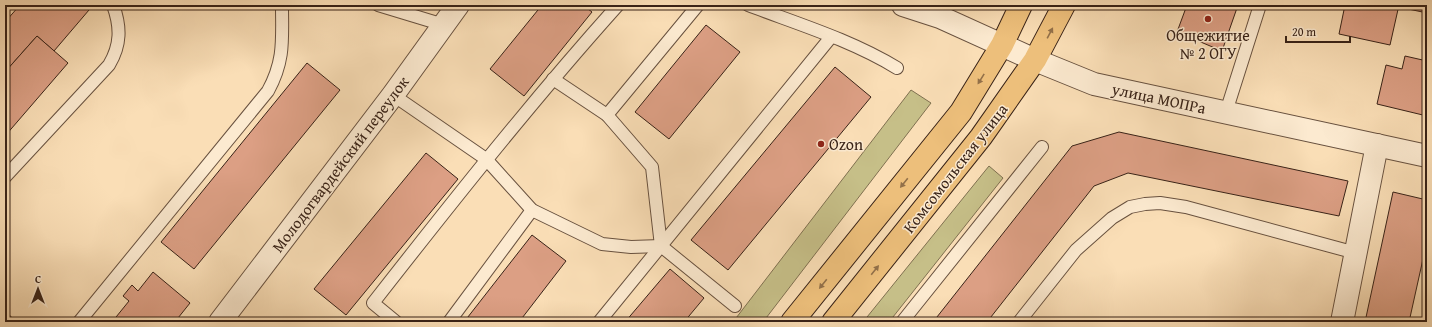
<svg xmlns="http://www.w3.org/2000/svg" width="1432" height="327" font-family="'Gentium Book Plus',serif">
<rect width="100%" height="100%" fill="#fadeb6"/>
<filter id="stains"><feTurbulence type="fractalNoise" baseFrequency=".005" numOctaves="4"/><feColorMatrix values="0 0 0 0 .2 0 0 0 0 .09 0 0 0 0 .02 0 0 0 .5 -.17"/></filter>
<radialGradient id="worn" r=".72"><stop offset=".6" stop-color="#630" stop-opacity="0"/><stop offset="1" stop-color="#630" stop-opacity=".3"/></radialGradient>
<g fill="#c6bf88" stroke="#7f7050">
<polygon points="911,90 931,103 763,322 733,322"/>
<polygon points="989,166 1003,178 889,322 863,322"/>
</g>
<g fill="#dc9f84" stroke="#382217">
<polygon points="20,5 84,5 89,10 54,51 37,36 5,72 5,22"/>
<polygon points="542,5 583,5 592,12 524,96 490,69"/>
<polygon points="1187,5 1238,5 1222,51 1177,32"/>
<polygon points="1345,5 1399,5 1390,45 1339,34"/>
<polygon points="1400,5 1427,5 1427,13 1399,7"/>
<polygon points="706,25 740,52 669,139 635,112"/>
<polygon points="37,36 68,63 5,136 5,72"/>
<polygon points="1405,56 1427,61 1427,116 1377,104 1386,65 1402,69"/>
<polygon points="307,63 340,90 194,269 161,242"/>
<polygon points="835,67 871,97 728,270 691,240"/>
<polygon points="1119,132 1348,181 1339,216 1128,173 1094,186 987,322 933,322 1072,146"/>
<polygon points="426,153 458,179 346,315 314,289"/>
<polygon points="1393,192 1427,200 1427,241 1409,322 1365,322"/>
<polygon points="532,235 566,261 519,322 464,322"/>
<polygon points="670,269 704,298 684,322 625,322"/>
<polygon points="153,272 190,303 178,318 183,322 112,322 129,301 123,296 132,285 138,291"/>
</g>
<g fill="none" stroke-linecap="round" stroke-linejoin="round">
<defs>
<g id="service">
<polyline points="378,5 444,25"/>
<path d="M748 5C798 24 851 40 897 68"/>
<polyline points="553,79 607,115 652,167 661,246"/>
<polyline points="393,95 486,159 532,210 602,244 631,247 661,246 735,306"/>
<polyline points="1226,112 1260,5"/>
<polyline points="607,115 698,5"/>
<path d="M5 177 109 65C121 45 121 27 113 5"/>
<polyline points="5,320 7,322"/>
<path d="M79 322 268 91C285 60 282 39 282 5"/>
<path d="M396 322 373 303C452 202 532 101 618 5"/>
<polyline points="449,322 532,210"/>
<polyline points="599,322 831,37"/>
<polyline points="902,322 1042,147"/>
<polyline points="1019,322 1076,250 1112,218 1130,207 1145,204 1160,203 1186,207 1356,253"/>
</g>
<g id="minor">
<polyline points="220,322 393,95 458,5"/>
<polyline points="1342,322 1377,145"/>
</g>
<polyline id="tertiary" points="903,5 940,17 1035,60 1094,84 1427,156"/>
<g id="primary">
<polyline points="792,322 961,112 1002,45 1021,5"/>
<polyline points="833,322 981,137 1035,60 1064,5"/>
</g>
</defs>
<use href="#service" stroke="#68513f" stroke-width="14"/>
<use href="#minor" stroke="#68513f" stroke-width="24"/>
<use href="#tertiary" stroke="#68513f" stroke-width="24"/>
<use href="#primary" stroke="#382217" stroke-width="24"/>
<use href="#service" stroke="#fcead0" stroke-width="12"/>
<use href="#minor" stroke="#fcead0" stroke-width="22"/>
<use href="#tertiary" stroke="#fcead0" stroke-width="22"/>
<use href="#primary" stroke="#edbf7b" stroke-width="22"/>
</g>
<defs><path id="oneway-solid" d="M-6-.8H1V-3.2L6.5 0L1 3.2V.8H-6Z"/></defs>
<g fill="#927049">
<use href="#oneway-solid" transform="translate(1050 33) rotate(-62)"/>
<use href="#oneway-solid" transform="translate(981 79) rotate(122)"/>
<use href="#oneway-solid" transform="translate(904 183) rotate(129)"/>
<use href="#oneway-solid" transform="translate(875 270) rotate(-51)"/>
<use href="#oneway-solid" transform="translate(823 284) rotate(129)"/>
</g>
<g fill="#8f2418" stroke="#fcead0" stroke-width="1.5">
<circle cx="1208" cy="19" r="4"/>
<circle cx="821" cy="144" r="4"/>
</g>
<g text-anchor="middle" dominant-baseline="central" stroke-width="3" stroke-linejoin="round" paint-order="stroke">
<g font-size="16" fill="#382217" stroke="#fcead0">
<text x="1208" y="35">Общежитие<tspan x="1208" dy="18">№ 2 ОГУ</tspan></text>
<text x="829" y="144" text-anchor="start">Ozon</text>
</g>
<g font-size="16" fill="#382217" stroke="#fcead0">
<text transform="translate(1159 98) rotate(12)">улица МОПРа</text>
<text transform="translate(340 164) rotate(-53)">Молодогвардейский переулок</text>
<text transform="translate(955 168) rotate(-52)">Комсомольская улица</text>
</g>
</g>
<rect width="1432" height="327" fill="none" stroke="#fadeb6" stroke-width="20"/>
<rect x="6" y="6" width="1420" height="315" fill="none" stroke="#382217" stroke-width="2"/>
<rect x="10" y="10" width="1412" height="307" fill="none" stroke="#382217"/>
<g transform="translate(38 289)" stroke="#fcead0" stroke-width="3" paint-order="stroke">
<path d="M0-3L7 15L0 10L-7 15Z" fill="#382217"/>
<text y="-6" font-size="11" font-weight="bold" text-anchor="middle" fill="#382217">С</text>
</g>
<path d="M1286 36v6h64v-6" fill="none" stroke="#382217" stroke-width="2"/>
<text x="1292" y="36" font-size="12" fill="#382217" stroke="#fcead0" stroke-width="3" paint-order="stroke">20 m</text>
<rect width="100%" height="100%" filter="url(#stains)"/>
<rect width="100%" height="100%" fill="url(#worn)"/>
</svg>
